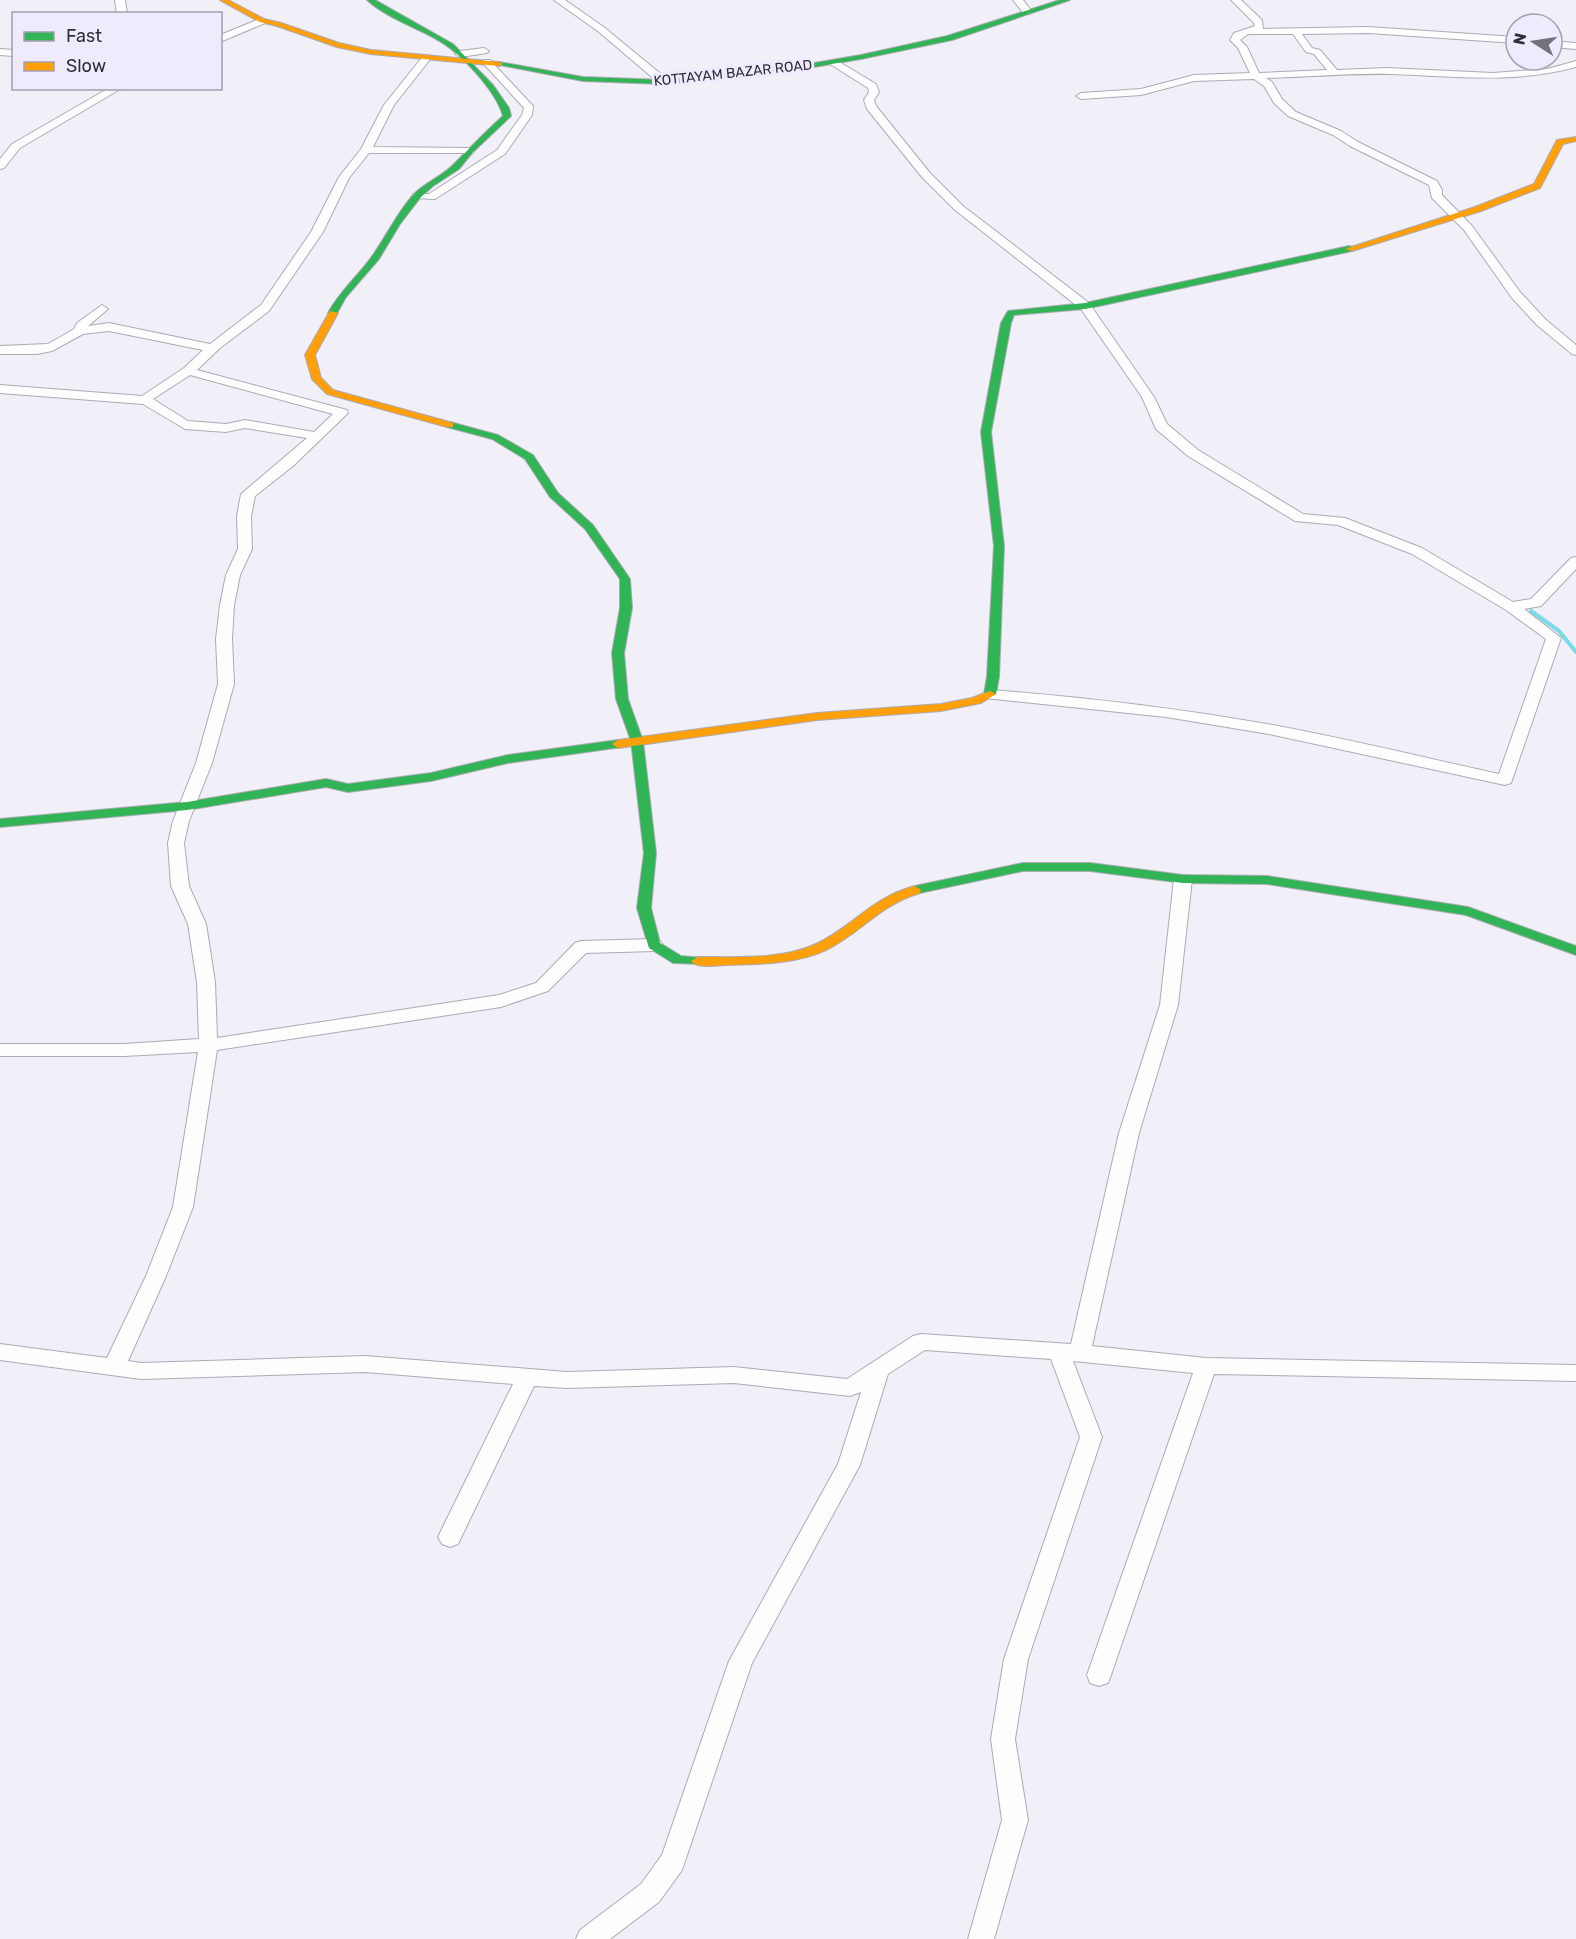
<svg xmlns="http://www.w3.org/2000/svg" width="1576" height="1939" font-family="Rubik,sans-serif">
<rect width="100%" height="100%" fill="#f1eff8"/>
<g fill="none" stroke-linecap="round" stroke-linejoin="round">
<polyline stroke="#79dae8" stroke-width="4" points="1531,611 1559,631 1576,652"/>
<defs>
<g id="street">
<polygon points="115,0 125,0 127,14 117,14"/>
<polygon points="554,0 565,0 605,28 668,80 668,84 660,84 599,32"/>
<polygon points="1013,0 1023,0 1032,12 1030,14 1024,14"/>
<path d="M1231 0H1241L1262 20 1263 29 1368 27 1516 37V43L1368 33 1302 34 1312 48 1320 50 1337 70 1387 68 1493 73 1547 69 1576 61V67C1514 84 1453 76 1390 74 1349 73 1307 77 1266 78L1272 82 1282 99 1296 112 1341 131 1358 142 1437 181 1442 190V195L1472 226 1520 292 1545 319 1576 345V355L1572 354 1537 325 1512 298 1464 230 1432 198 1429 185 1350 146 1333 135 1288 116 1274 103 1264 86 1254 79 1194 81 1141 95 1081 99 1076 96 1081 93 1141 89 1194 75 1250 73 1238 48 1230 40 1234 33 1255 26 1254 23ZM1248 34H1293L1306 52 1314 54 1327 70 1259 73 1247 47 1240 40Z"/>
<polygon points="262,18 267,21 265,23 220,42 220,35"/>
<polygon points="1552,41 1576,43 1576,49 1552,47"/>
<polygon points="484,48 489,51 487,53 460,57 455,54 460,51"/>
<polygon points="0,49 14,50 14,56 0,55"/>
<path d="M424 55 432 57 394 105 373 147 469 148 474 151 473 153H369L349 178 323 232 269 311 220 348 197 370 347 410 348 413 293 466 255 496 251 516 252 549 240 575 234 605 232 639 234 684 212 763 189 821 184 843 189 886 206 924 215 982 217 1038 499 995 536 983 575 943 581 941 654 939 660 941 663 945 660 949 654 951 586 953 548 991 501 1007 217 1050 193 1207 166 1276 128 1361 141 1363 365 1356 567 1372 734 1367 847 1379 913 1336 921 1334 1071 1344 1119 1133 1160 1005 1174 879 1177 875H1189L1192 879 1178 1005 1139 1133 1092 1346 1206 1358 1576 1365V1381L1214 1374 1111 1675 1108 1683 1099 1686 1090 1683 1087 1675 1193 1373 1073 1361 1102 1437 1028 1659 1015 1739 1028 1820 994 1939H968L1002 1820 991 1739 1004 1659 1080 1437 1051 1359 925 1350 888 1374 860 1465 752 1663 682 1870 659 1902 610 1939H576L580 1930 641 1884 662 1855 729 1661 838 1464 861 1392 850 1396 734 1383 567 1388 534 1386 458 1544 450 1547 442 1544 438 1537 513 1384 365 1372 141 1379 0 1360V1344L107 1358 146 1276 173 1207 198 1052 124 1056H0V1044H124L199 1039 197 982 188 924 171 886 168 843 173 821 196 763 218 684 216 639 220 605 226 575 238 549 237 516 241 494 307 438 245 428 226 432 185 429 143 404 0 393V385L142 396 184 368 203 350 109 331 83 334 52 351 37 354H0V346L48 344 74 329 77 323 102 305 108 309 88 326 109 323 210 344 261 305 311 232 339 177 361 149 384 105ZM190 375 333 414 314 432 245 420 226 424 188 421 153 399Z"/>
<polygon points="484,60 490,60 533,106 532,115 505,154 435,199 413,198 413,194 429,194 497,150 522,115 524,108 484,64"/>
<path d="M830 60H836L876 84 879 92 874 100 876 106 930 173 963 206 1089 303 1154 397 1167 424 1198 450 1303 514 1345 518 1422 548 1513 602 1531 599 1571 558 1576 557V569L1541 606 1524 609 1561 638 1511 783 1505 785 1269 734 1166 717 985 698 982 695 985 692 990 690C1083 697 1175 708 1267 724 1344 738 1422 757 1499 774L1546 639 1506 610 1412 554 1338 525 1295 521 1188 456 1156 429 1142 397 1081 309 955 210 922 177 867 109 864 100 869 92 868 88 830 64Z"/>
<polygon points="109,88 122,88 20,148 4,168 0,169 0,159 12,144"/>
</g>
<g id="fast">
<path d="M367 0H375L453 44 493 85 509 108 511 116 472 153 459 169 433 186 420 198 400 224 379 259 346 297 336 315 333 316 328 313C340 291 359 275 373 255 387 235 397 213 414 194 426 182 443 176 454 164 471 147 486 131 503 116 496 90 459 51 436 39 413 26 387 18 367 0Z"/>
<polygon points="1060,0 1070,0 952,40 861,59 779,73 664,84 583,81 495,64 499,62 583,77 664,80 779,69 861,55 947,36"/>
<polygon points="1349,246 1352,247 1352,251 1085,309 1014,315 1011,323 991,432 1004,546 999,677 996,694 990,697 986,696 984,694 987,677 994,546 981,432 1001,323 1008,311 1085,303"/>
<polygon points="450,422 498,435 533,455 558,493 593,525 630,579 632,608 624,653 628,699 643,741 656,853 651,908 660,943 681,956 703,958 705,961 703,964 673,963 649,948 637,908 644,853 631,741 616,699 612,653 620,608 620,579 585,529 550,497 525,459 492,439 447,427 445,425"/>
<polygon points="618,740 624,744 622,747 508,763 431,781 348,792 326,787 187,810 0,827 0,819 187,802 326,779 348,784 356,783 431,773 508,755"/>
<polygon points="1023,863 1090,863 1183,875 1267,876 1468,907 1576,946 1576,955 1466,915 1267,884 1183,883 1090,871 1023,871 915,894 909,890 915,886"/>
</g>
<g id="slow">
<polygon points="220,0 228,0 264,19 281,23 339,43 371,50 499,62 503,64 499,66 371,54 337,47 277,26 260,22"/>
<polygon points="1576,137 1576,141 1563,144 1540,188 1481,211 1352,251 1345,249 1475,207 1534,184 1557,140"/>
<polygon points="330,311 338,313 315,355 321,378 333,390 453,423 453,427 447,427 327,394 312,379 305,355"/>
<polygon points="990,691 996,694 981,703 941,711 817,720 618,748 612,744 618,740 817,713 941,704 972,698"/>
<path d="M915 886 921 890 920 893C879 905 861 933 826 950 796 964 759 964 726 965 716 965 698 969 691 961L698 957C735 957 782 960 816 944 854 926 872 897 915 886Z"/>
</g>
</defs>
<use href="#street" stroke="#adaab3" stroke-width="2"/>
<use href="#fast" stroke="#adaab3" stroke-width="2"/>
<use href="#slow" stroke="#adaab3" stroke-width="2"/>
<use href="#street" fill="#fdfdfe" fill-rule="evenodd"/>
<use href="#fast" fill="#30b455" fill-rule="evenodd"/>
<use href="#slow" fill="#ff9f0a" fill-rule="evenodd"/>
</g>
<g text-anchor="middle" dominant-baseline="central" stroke-width="6" stroke-linejoin="round" paint-order="stroke">
<g font-size="14" fill="#302d38" stroke="#efebfc">
<text transform="translate(733 73) rotate(-6)">KOTTAYAM BAZAR ROAD</text>
</g>
</g>
<rect x="12" y="12" width="210" height="78" fill="#efebfc" stroke="#a39fae" stroke-width="1.5"/>
<rect x="24" y="32" width="30" height="9" fill="#30b455" stroke="#a39fae" stroke-width="1.5"/>
<text x="66" y="42" font-size="18" fill="#302d38">Fast</text>
<rect x="24" y="62" width="30" height="9" fill="#ff9f0a" stroke="#a39fae" stroke-width="1.5"/>
<text x="66" y="72" font-size="18" fill="#302d38">Slow</text>
<g transform="translate(1534 42) rotate(282)"><circle r="28" fill="#efebfc" stroke="#a39fae" stroke-width="1.5"/>
<path d="M0-4.5L10 22L0 15L-10 22Z" fill="#74717b"/>
<text y="-9" font-size="16" font-weight="bold" text-anchor="middle" fill="#302d38">N</text>
</g>
</svg>
